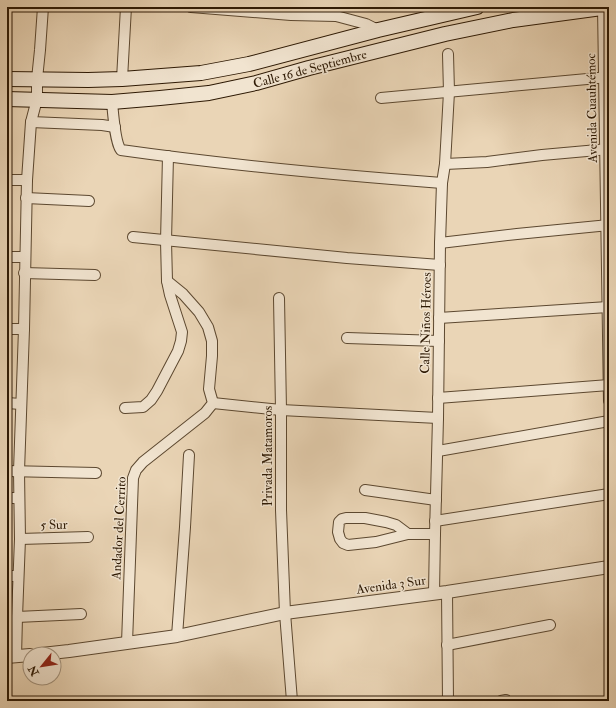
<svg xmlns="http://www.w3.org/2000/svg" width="616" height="708" font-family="'IM FELL Double Pica',serif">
<rect width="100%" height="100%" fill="#ead5b6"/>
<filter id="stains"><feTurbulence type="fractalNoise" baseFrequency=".005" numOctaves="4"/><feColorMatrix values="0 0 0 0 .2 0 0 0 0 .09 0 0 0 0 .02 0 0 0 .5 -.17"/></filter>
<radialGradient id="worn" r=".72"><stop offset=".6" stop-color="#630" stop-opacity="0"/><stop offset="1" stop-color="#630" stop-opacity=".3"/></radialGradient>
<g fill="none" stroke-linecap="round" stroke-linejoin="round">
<defs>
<g id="minor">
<polyline points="191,7 291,15 336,16 366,24 378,30"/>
<polyline points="603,7 609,401"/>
<polyline points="122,79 126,7"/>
<polyline points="381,98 609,77"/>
<path d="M112 102C113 112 115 143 121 150 227 165 335 175 442 183"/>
<polyline points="31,122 102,125 115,127"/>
<polyline points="445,164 487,162 542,155 609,149"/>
<polyline points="7,180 27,180"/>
<polyline points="26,198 89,201"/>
<polyline points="133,237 347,258 440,265"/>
<polyline points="440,243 517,234 609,225"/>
<polyline points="7,257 25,257"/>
<polyline points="24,273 95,275"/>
<polyline points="279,298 281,410 281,510 285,613 292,701"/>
<polyline points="439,318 608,307"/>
<polyline points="7,329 24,329"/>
<polyline points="347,338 439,341"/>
<polyline points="438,398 609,385"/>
<polyline points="7,403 21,404"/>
<polyline points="213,403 281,410 359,414 438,418"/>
<polyline points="125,408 143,407 151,400 157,391 178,351 181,341 182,332 170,295 167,281 166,241 168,156"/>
<polyline points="438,451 609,421"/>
<polyline points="7,471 96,473"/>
<polyline points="365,490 436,500"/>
<polyline points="7,498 19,498"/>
<polyline points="435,521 609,494"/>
<polyline points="408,534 396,525 386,522 365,518 346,518 342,519 339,522 338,532 340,539 343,543 348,545 376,542 408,534 435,534"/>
<polyline points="20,539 88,537"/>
<polyline points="7,576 18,576"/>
<polyline points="447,592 448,701"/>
<polyline points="434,593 435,534 438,418 440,243 442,183 445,164 449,92 448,54"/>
<polyline points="17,617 81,614"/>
<polyline points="177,636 185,527 189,455"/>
<polyline points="127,643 133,478 136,470 143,462 205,413 213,403 209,389 212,356 212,341 208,327 199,312 183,294 167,281"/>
<polyline points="447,645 550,625"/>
<polyline points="16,657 17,617 20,539 19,471 24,329 27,180 31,122 37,99 37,79 40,50 43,7"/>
<polyline points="501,701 506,700 506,701"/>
</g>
<g id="tertiary">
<polyline points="42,654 69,651 177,636 285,613 447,592 609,567"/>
<polyline points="7,657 30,655"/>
</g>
<g id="secondary">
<polyline points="7,79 88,80 122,79 201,73 249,64 378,30 477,7"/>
<polyline points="7,99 112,102 160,98 209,93 256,83 309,68 445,34 513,20 609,7"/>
</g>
</defs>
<use href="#minor" stroke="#5c4830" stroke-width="12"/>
<use href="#tertiary" stroke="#5c4830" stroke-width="14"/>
<use href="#secondary" stroke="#2d1904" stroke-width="16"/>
<use href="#minor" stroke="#f1e4d0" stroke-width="10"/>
<use href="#tertiary" stroke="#f1e4d0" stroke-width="12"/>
<use href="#secondary" stroke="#f1e4d0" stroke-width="14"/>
</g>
<g text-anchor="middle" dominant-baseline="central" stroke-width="3" stroke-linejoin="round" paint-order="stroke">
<g font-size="13" fill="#2d1904" stroke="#f1e4d0">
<text transform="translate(310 69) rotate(-15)">Calle 16 de Septiembre</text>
<text transform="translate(592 108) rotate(-91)">Avenida Cuauhtémoc</text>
<text transform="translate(426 323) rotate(-89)">Calle Niños Héroes</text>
<text transform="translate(268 456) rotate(-90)">Privada Matamoros</text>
<text transform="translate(54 525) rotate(-1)">5 Sur</text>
<text transform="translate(119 528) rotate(-87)">Andador del Cerrito</text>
<text transform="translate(391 585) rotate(-8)">Avenida 3 Sur</text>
</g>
</g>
<rect width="616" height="708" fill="none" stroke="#ead5b6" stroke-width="24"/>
<rect x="8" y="8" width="600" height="692" fill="none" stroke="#2d1904" stroke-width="2"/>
<rect x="12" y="12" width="592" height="684" fill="none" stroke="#2d1904"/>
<g transform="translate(42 666) rotate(240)"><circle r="19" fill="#f1e4d0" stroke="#a3937e"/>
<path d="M0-3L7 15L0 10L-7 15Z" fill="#8f2418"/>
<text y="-6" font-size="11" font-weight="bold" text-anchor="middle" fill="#2d1904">N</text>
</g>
<rect width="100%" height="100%" filter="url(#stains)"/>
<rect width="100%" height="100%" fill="url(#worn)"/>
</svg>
